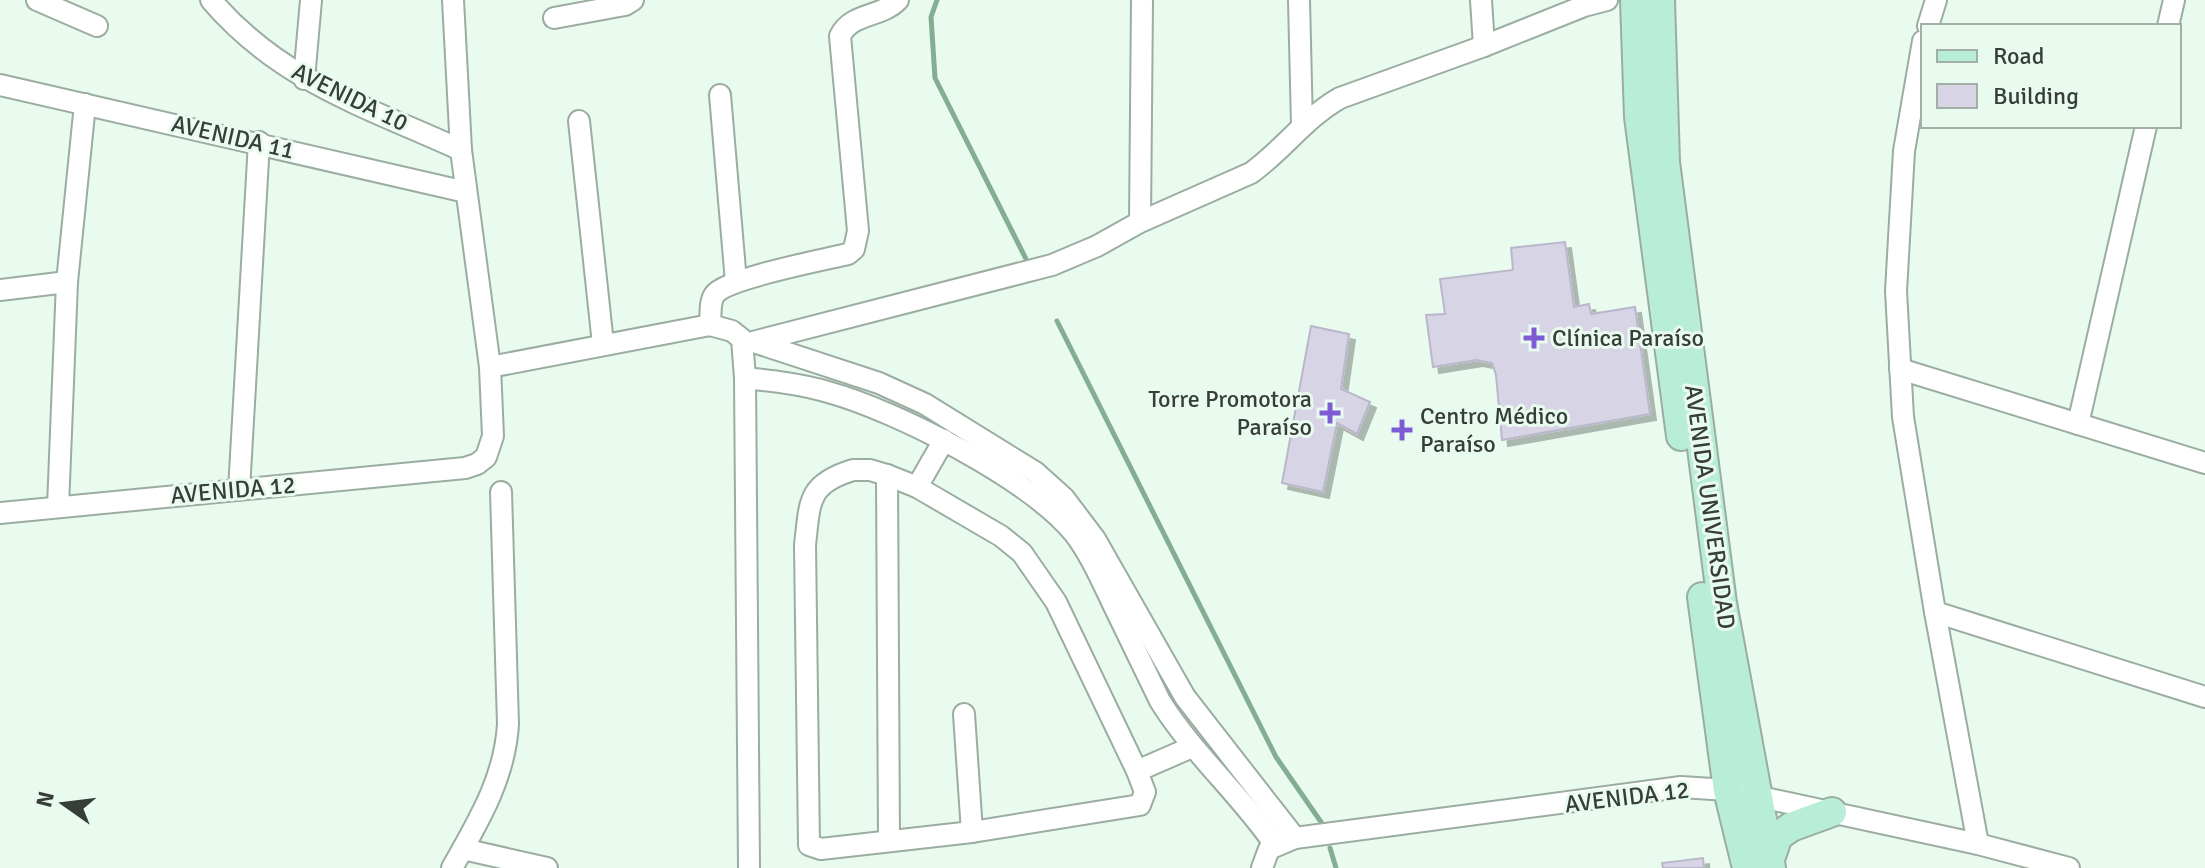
<svg xmlns="http://www.w3.org/2000/svg" width="2205" height="868" font-family="Signika,sans-serif">
<defs>
<filter id="shadow"><feDropShadow dx="6" dy="6" stdDeviation="0" flood-color="#0004"/></filter>
</defs>
<rect width="100%" height="100%" fill="#e9fbef"/>
<g fill="none" stroke-linecap="round" stroke-linejoin="round">
<g stroke="#84ae94" stroke-width="5">
<polyline points="937,0 931,17 935,78 1026,259"/>
<polyline points="1057,321 1276,757 1321,822"/>
<polyline points="1330,848 1336,868"/>
</g>
</g>
<g fill="#d7d4e6" stroke="#b9b7c9" stroke-width="2" filter="url(#shadow)">
<polygon points="1565,242 1574,307 1589,304 1591,314 1635,307 1650,414 1502,440 1496,375 1492,363 1477,360 1433,367 1426,315 1445,314 1440,279 1513,270 1511,248"/>
<polygon points="1311,326 1349,334 1341,389 1370,402 1357,434 1337,423 1323,492 1282,483"/>
<polygon points="1703,858 1704,868 1663,868 1662,863"/>
</g>
<g fill="none" stroke-linecap="round" stroke-linejoin="round">
<defs>
<g id="street">
<polyline points="37,0 97,26"/>
<path d="M211 0C280 81 367 107 461 150"/>
<polyline points="1299,0 1302,126"/>
<polyline points="1481,0 1484,46"/>
<polyline points="554,18 625,5 633,0"/>
<polyline points="1928,26 1936,0"/>
<polyline points="2168,26 2174,0"/>
<polyline points="1923,41 1904,151 1896,291 1903,417 1935,612 1978,844"/>
<polyline points="304,79 311,0"/>
<polyline points="0,85 466,192"/>
<polyline points="720,95 736,282"/>
<polyline points="579,121 603,344"/>
<polyline points="1140,222 1142,0"/>
<polyline points="0,290 67,282"/>
<path d="M710 325C711 315 709 302 715 294 728 278 823 260 848 254L854 249 858 231 840 36C852 12 881 18 898 0"/>
<path d="M753 342 1052 265 1097 246 1140 222 1251 173C1283 150 1305 118 1340 98L1484 46 1584 6 1607 0"/>
<polyline points="757,343 879,383 925,404 1035,472 1064,498 1095,539 1185,697 1295,838"/>
<polyline points="490,367 710,325 732,331 742,339 745,378 749,868"/>
<polyline points="1900,369 2205,463"/>
<path d="M745 378C773 381 801 384 828 392 897 411 1028 478 1074 533 1090 554 1101 579 1112 602 1128 635 1144 668 1160 701 1193 754 1240 794 1275 845"/>
<polyline points="2078,424 2146,126"/>
<path d="M853 470H870L887 475 917 487 1001 536 1022 553 1056 602 1137 771 1145 792 1140 805 972 832 821 849 809 845 805 545C810 502 807 484 853 470Z"/>
<polyline points="887,475 889,841"/>
<polyline points="917,487 944,440"/>
<polyline points="239,490 259,142"/>
<polyline points="58,507 67,282 85,104"/>
<polyline points="0,513 465,468 477,464 486,457 493,436 490,367 461,150 453,0"/>
<polyline points="1935,612 2205,697"/>
<polyline points="964,714 972,832"/>
<polyline points="1137,771 1192,747"/>
<polyline points="463,849 547,868"/>
<path d="M452 868C478 822 505 778 508 724L501 492"/>
<polyline points="1262,868 1269,849 1295,838 1681,787 1728,790 1978,844 2069,868"/>
</g>
<g id="secondary">
<polyline points="1635,0 1639,117 1681,436"/>
<polyline points="1660,0 1665,162 1722,603 1771,868"/>
<polyline points="1702,597 1728,790 1747,868"/>
<polyline points="1769,862 1778,836 1791,827 1832,812"/>
</g>
</defs>
<use href="#street" stroke="#9bada1" stroke-width="24"/>
<use href="#secondary" stroke="#9bada1" stroke-width="32"/>
<use href="#street" stroke="#fff" stroke-width="20"/>
<use href="#secondary" stroke="#b8eed8" stroke-width="28"/>
</g>
<g fill="#7c5bd5" stroke="#e9fbef" stroke-width="3">
<path d="M1530 326h8v8h8v8h-8v8h-8v-8h-8v-8h8z"/>
<path d="M1326 401h8v8h8v8h-8v8h-8v-8h-8v-8h8z"/>
<path d="M1398 418h8v8h8v8h-8v8h-8v-8h-8v-8h8z"/>
</g>
<g text-anchor="middle" dominant-baseline="central" stroke-width="6" stroke-linejoin="round" paint-order="stroke">
<g font-size="24" fill="#373e3a" stroke="#e9fbef">
<text transform="translate(350 97) rotate(26)">AVENIDA 10</text>
<text transform="translate(233 137) rotate(13)">AVENIDA 11</text>
<text transform="translate(233 490) rotate(-5)">AVENIDA 12</text>
<text transform="translate(1710 507) rotate(82)">AVENIDA UNIVERSIDAD</text>
<text transform="translate(1627 797) rotate(-7)">AVENIDA 12</text>
</g>
<g font-size="24" fill="#373e3a" stroke="#e9fbef" text-anchor="start">
<text x="1552" y="338">Clínica Paraíso</text>
<text x="1312" y="399" text-anchor="end">Torre Promotora<tspan x="1312" dy="28">Paraíso</tspan></text>
<text x="1420" y="416">Centro Médico<tspan x="1420" dy="28">Paraíso</tspan></text>
</g>
</g>
<rect x="1921" y="24" width="260" height="104" fill="#e9fbef" stroke="#a2afa7" stroke-width="2"/>
<rect x="1937" y="50" width="40" height="12" fill="#b8eed8" stroke="#a2afa7" stroke-width="2"/>
<text x="1993" y="64" font-size="24" fill="#373e3a">Road</text>
<rect x="1937" y="84" width="40" height="24" fill="#d7d4e6" stroke="#a2afa7" stroke-width="2"/>
<text x="1993" y="104" font-size="24" fill="#373e3a">Building</text>
<g transform="translate(64 804) rotate(284)" stroke="#e9fbef" stroke-width="6" paint-order="stroke">
<path d="M0-6L14 30L0 20L-14 30Z" fill="#373e3a"/>
<text y="-12" font-size="22" font-weight="bold" text-anchor="middle" fill="#373e3a">N</text>
</g>
</svg>
